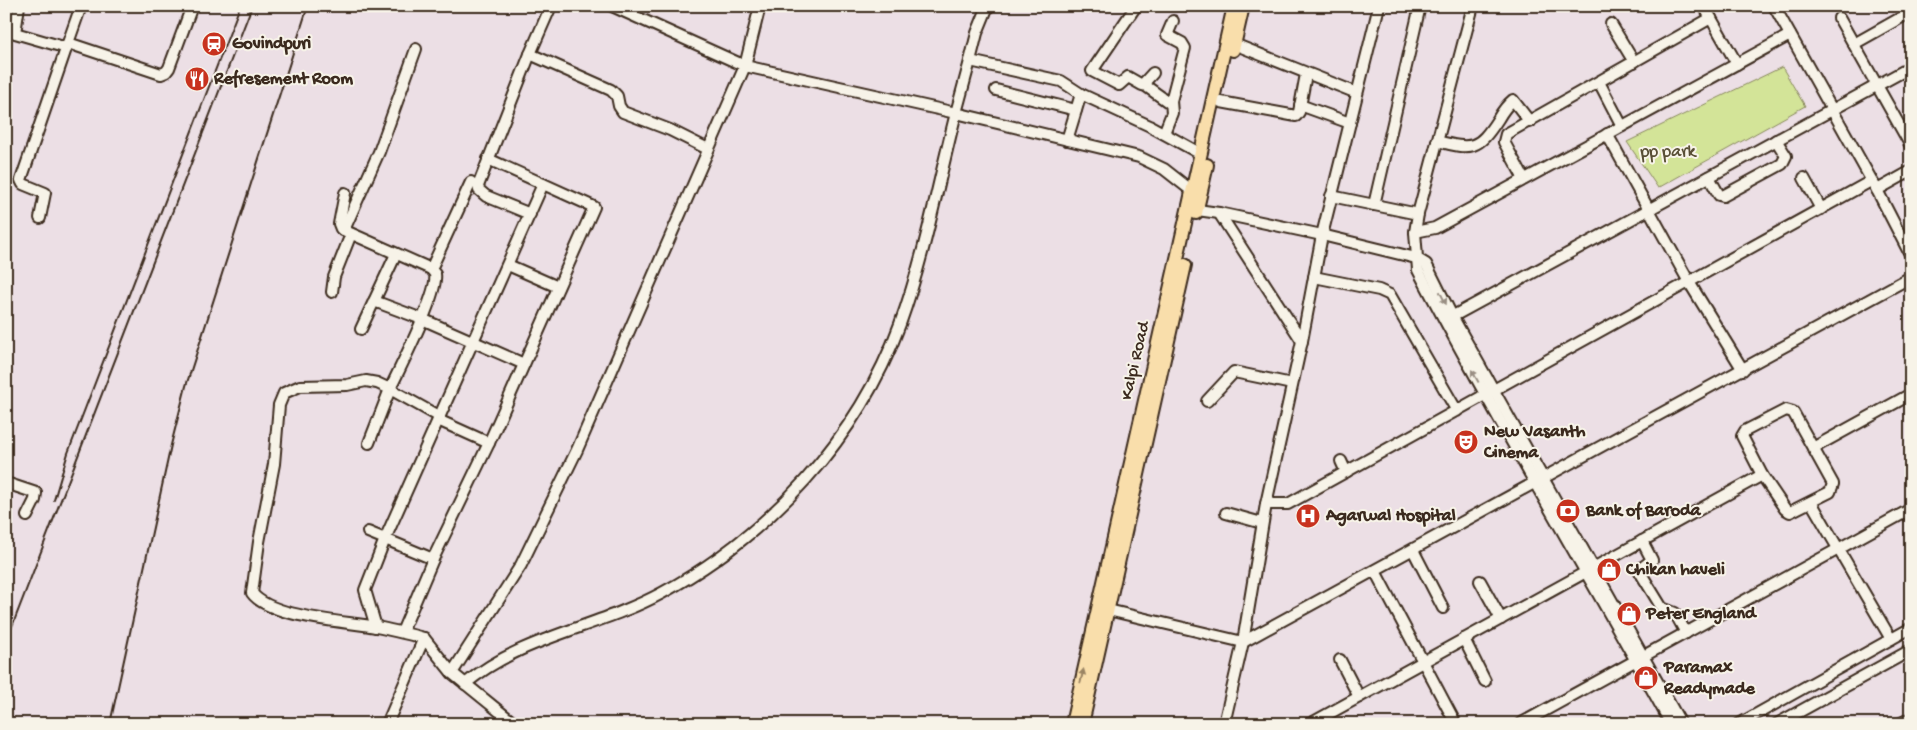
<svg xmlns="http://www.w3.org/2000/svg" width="1917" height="730" font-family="'Gochi Hand',sans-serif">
<rect width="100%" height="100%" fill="#ecdfe5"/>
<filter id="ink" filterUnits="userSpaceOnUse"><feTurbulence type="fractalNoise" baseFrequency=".02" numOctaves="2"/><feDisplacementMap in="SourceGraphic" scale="10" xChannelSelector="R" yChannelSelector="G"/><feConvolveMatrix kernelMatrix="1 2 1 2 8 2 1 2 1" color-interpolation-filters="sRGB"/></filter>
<g filter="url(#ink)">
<polygon fill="#d3e498" stroke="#87875b" points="1782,67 1805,106 1658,188 1627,142"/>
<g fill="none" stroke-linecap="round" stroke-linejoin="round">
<defs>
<g id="minor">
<polyline points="19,6 15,33 67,48"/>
<polyline points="81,6 68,43 161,74 166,72 169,68 192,6"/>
<polyline points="612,6 745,66 956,113 970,61"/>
<polyline points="988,6 977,33 970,61 1061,81 1081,94 1150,126 1201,154"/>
<polyline points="1136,6 1092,71 1119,85 1128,77 1142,85 1153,73"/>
<path d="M1473 6 1418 214 1415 232 1418 270C1498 424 1588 572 1671 724"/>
<polyline points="1704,6 1737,64"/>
<polyline points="1774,6 1877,190 1911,256"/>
<polyline points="1839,18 1911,146"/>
<polyline points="1611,24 1634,62"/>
<polyline points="1234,44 1357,93"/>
<polyline points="1854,44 1911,12"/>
<polyline points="530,54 611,90 617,96 619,106 623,112 670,130 708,149"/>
<polyline points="1599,82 1622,126"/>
<polyline points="1143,84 1171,104"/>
<polyline points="996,90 1076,110"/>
<polyline points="1221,102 1296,116 1299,112 1306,74"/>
<polyline points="1300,105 1350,123"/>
<polyline points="1164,133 1172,113 1171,101 1185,48 1182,43 1167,35 1173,21"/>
<polyline points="1607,134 1689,282 1743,370"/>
<polyline points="1067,140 1081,94"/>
<path d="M1437 141C1472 150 1478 150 1498 119 1502 112 1507 105 1513 100L1530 122"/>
<polyline points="1709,177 1719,195 1723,196 1782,164 1786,156 1776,140"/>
<polyline points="1804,178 1821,209"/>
<polyline points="1524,179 1504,142 1506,134 1711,18"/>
<polyline points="1877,190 1911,171"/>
<path d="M345 193 339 224 341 229 431 269 435 274C439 292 400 368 390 389L440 417"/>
<polyline points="1331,196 1418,214"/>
<polyline points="1374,205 1420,6"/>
<polyline points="1190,209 1219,213 1322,235 1416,258 1426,264 1452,316 1681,724"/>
<polyline points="1219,213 1302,341"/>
<polyline points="530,214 486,196 479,190 478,186 530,54 551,6"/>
<polyline points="40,218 45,193 23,184 21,180 68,43"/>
<polyline points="344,230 379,152 416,49"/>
<polyline points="1415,232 1435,228 1790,35"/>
<polyline points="508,265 558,287"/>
<polyline points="431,269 471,182"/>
<polyline points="1314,277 1379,290 1390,295 1457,411"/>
<polyline points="332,292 334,277 351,234"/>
<polyline points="374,301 422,319 524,364"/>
<polyline points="1446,320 1911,67"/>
<polyline points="361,329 396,254"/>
<polyline points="1207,401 1234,372 1292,384"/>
<polygon points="1786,410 1793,412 1833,484 1830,492 1790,512 1785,509 1762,475 1742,436 1745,431"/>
<polyline points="438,420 489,443"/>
<path d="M369 443 390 389 377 383 366 381 347 385 300 386 284 393 279 405 274 464 259 542 252 593C270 618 346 621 376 627 392 630 408 634 424 638"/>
<polyline points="1813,448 1911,394"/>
<polyline points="1341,461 1346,472"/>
<polyline points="6,483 36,493 35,500 27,516"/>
<polyline points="1811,502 1891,639"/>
<polyline points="1266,504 1288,504 1871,181"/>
<polyline points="1226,513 1262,523"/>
<polyline points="368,532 385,539 365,590 376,627"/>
<polyline points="1642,541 1652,560 1640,569 1640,572 1662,608 1675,613 1686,633"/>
<polyline points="1413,550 1443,608"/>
<polyline points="433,559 385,539 543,184"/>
<polyline points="1375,571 1456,724"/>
<polyline points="1480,581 1501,619"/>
<polyline points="1108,610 1243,642 1911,277"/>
<polyline points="402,632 433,559 489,443 594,207 488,159"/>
<polyline points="1464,639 1485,681"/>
<polyline points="1340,660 1359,697"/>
<path d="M465 684C522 636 598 628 662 593 769 535 858 439 900 324 925 255 938 183 956 113L1139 157 1164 169 1192 191 1198 192"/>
<polyline points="387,724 424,638 452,673"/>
<polyline points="515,724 452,673 521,565 577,450 745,66 760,6"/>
<polyline points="1224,724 1243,642 1266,504 1302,341 1322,235 1379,6"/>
<polyline points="1310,724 1762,475"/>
<polyline points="1520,724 1911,509"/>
<polyline points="1739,724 1911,628"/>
<polyline points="1777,724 1911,650"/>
<polyline points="1899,724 1911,718"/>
</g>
<g id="major">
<polyline points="1233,50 1243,6"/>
<polyline points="1196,213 1207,165"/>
<polyline points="1072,724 1234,6"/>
<polyline points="1082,724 1185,265"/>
</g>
</defs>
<use href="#minor" stroke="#3b2a1e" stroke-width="14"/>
<use href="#major" stroke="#3b2a1e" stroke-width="16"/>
<use href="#minor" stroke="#f7f3e8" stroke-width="10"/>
<use href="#major" stroke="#f9deab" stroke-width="12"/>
<g stroke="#3b2a1e" stroke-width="2">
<polyline points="54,500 68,453 240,6"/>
<polyline points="6,642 252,6"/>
<polyline points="110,724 171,445 186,386 308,6"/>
</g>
</g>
<defs><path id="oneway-solid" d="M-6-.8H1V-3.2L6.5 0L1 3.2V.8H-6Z" transform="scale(1.25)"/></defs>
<g fill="#998e83">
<use href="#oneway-solid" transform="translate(1443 298) rotate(63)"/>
<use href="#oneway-solid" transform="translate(1475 376) rotate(-119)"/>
</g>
<use fill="#9a8464" href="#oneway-solid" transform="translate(1082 676) rotate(-77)"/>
</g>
<defs>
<symbol id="station-disc" viewBox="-11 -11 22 22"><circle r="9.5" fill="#c8321e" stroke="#f7f3e8"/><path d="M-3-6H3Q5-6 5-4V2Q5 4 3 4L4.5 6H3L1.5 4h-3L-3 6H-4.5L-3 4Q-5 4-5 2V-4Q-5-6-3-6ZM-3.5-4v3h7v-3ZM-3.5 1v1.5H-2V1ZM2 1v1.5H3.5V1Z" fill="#fff"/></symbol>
<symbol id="restaurant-disc" viewBox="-11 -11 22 22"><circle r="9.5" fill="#c8321e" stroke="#f7f3e8"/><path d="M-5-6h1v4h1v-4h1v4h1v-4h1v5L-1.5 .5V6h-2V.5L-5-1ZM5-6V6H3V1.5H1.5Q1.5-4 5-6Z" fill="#fff"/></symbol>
<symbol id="theatre-disc" viewBox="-11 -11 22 22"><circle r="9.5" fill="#c8321e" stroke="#f7f3e8"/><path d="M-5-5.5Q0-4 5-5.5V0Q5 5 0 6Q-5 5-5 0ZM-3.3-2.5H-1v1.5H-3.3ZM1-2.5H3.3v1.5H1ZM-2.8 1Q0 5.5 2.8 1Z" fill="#fff"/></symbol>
<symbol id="bank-disc" viewBox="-11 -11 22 22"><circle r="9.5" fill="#c8321e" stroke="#f7f3e8"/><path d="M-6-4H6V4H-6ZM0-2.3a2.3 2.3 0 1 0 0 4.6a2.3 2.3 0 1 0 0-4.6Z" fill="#fff"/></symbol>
<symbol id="hospital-disc" viewBox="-11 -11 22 22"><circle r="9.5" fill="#c8321e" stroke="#f7f3e8"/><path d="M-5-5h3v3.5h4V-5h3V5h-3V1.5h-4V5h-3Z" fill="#fff"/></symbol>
<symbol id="shop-disc" viewBox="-11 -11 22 22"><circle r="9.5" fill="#c8321e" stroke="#f7f3e8"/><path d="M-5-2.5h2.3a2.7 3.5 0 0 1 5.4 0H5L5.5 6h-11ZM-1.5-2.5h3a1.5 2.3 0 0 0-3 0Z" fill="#fff"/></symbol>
</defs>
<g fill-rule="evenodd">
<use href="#station-disc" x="200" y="30" width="28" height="28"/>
<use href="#restaurant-disc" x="183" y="65" width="28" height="28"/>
<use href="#theatre-disc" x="1452" y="428" width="28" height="28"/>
<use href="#bank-disc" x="1554" y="497" width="28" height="28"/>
<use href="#hospital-disc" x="1294" y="502" width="28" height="28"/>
<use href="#shop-disc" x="1595" y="556" width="28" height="28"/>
<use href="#shop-disc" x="1615" y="600" width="28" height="28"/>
<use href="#shop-disc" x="1632" y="664" width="28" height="28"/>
</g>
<g text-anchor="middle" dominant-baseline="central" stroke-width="4" stroke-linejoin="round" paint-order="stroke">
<g font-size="18" font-weight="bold" fill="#3b2a1e" stroke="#f7f3e8" text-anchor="start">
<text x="232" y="44">Govindpuri</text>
<text x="214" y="79">Refresement Room</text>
<text x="1484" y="432">New Vasanth<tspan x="1484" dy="21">Cinema</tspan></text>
<text x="1586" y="511">Bank of Baroda</text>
<text x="1326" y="516">Agarwal Hospital</text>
<text x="1626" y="570">Chikan haveli</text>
<text x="1646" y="614">Peter England</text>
<text x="1664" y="668">Paramax<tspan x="1664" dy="21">Readymade</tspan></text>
</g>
<g font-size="18" fill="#594f36" stroke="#f7f3e8">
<text x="1668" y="152">pp park</text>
</g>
<g font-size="18" fill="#3b2a1e" stroke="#f7f3e8">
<text transform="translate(1136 361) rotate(-77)">Kalpi Road</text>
</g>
</g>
<rect width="1917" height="730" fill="none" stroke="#f7f3e8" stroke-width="25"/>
<rect x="12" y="12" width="1892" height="705" fill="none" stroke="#3b2a1e" stroke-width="2" filter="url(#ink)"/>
</svg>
